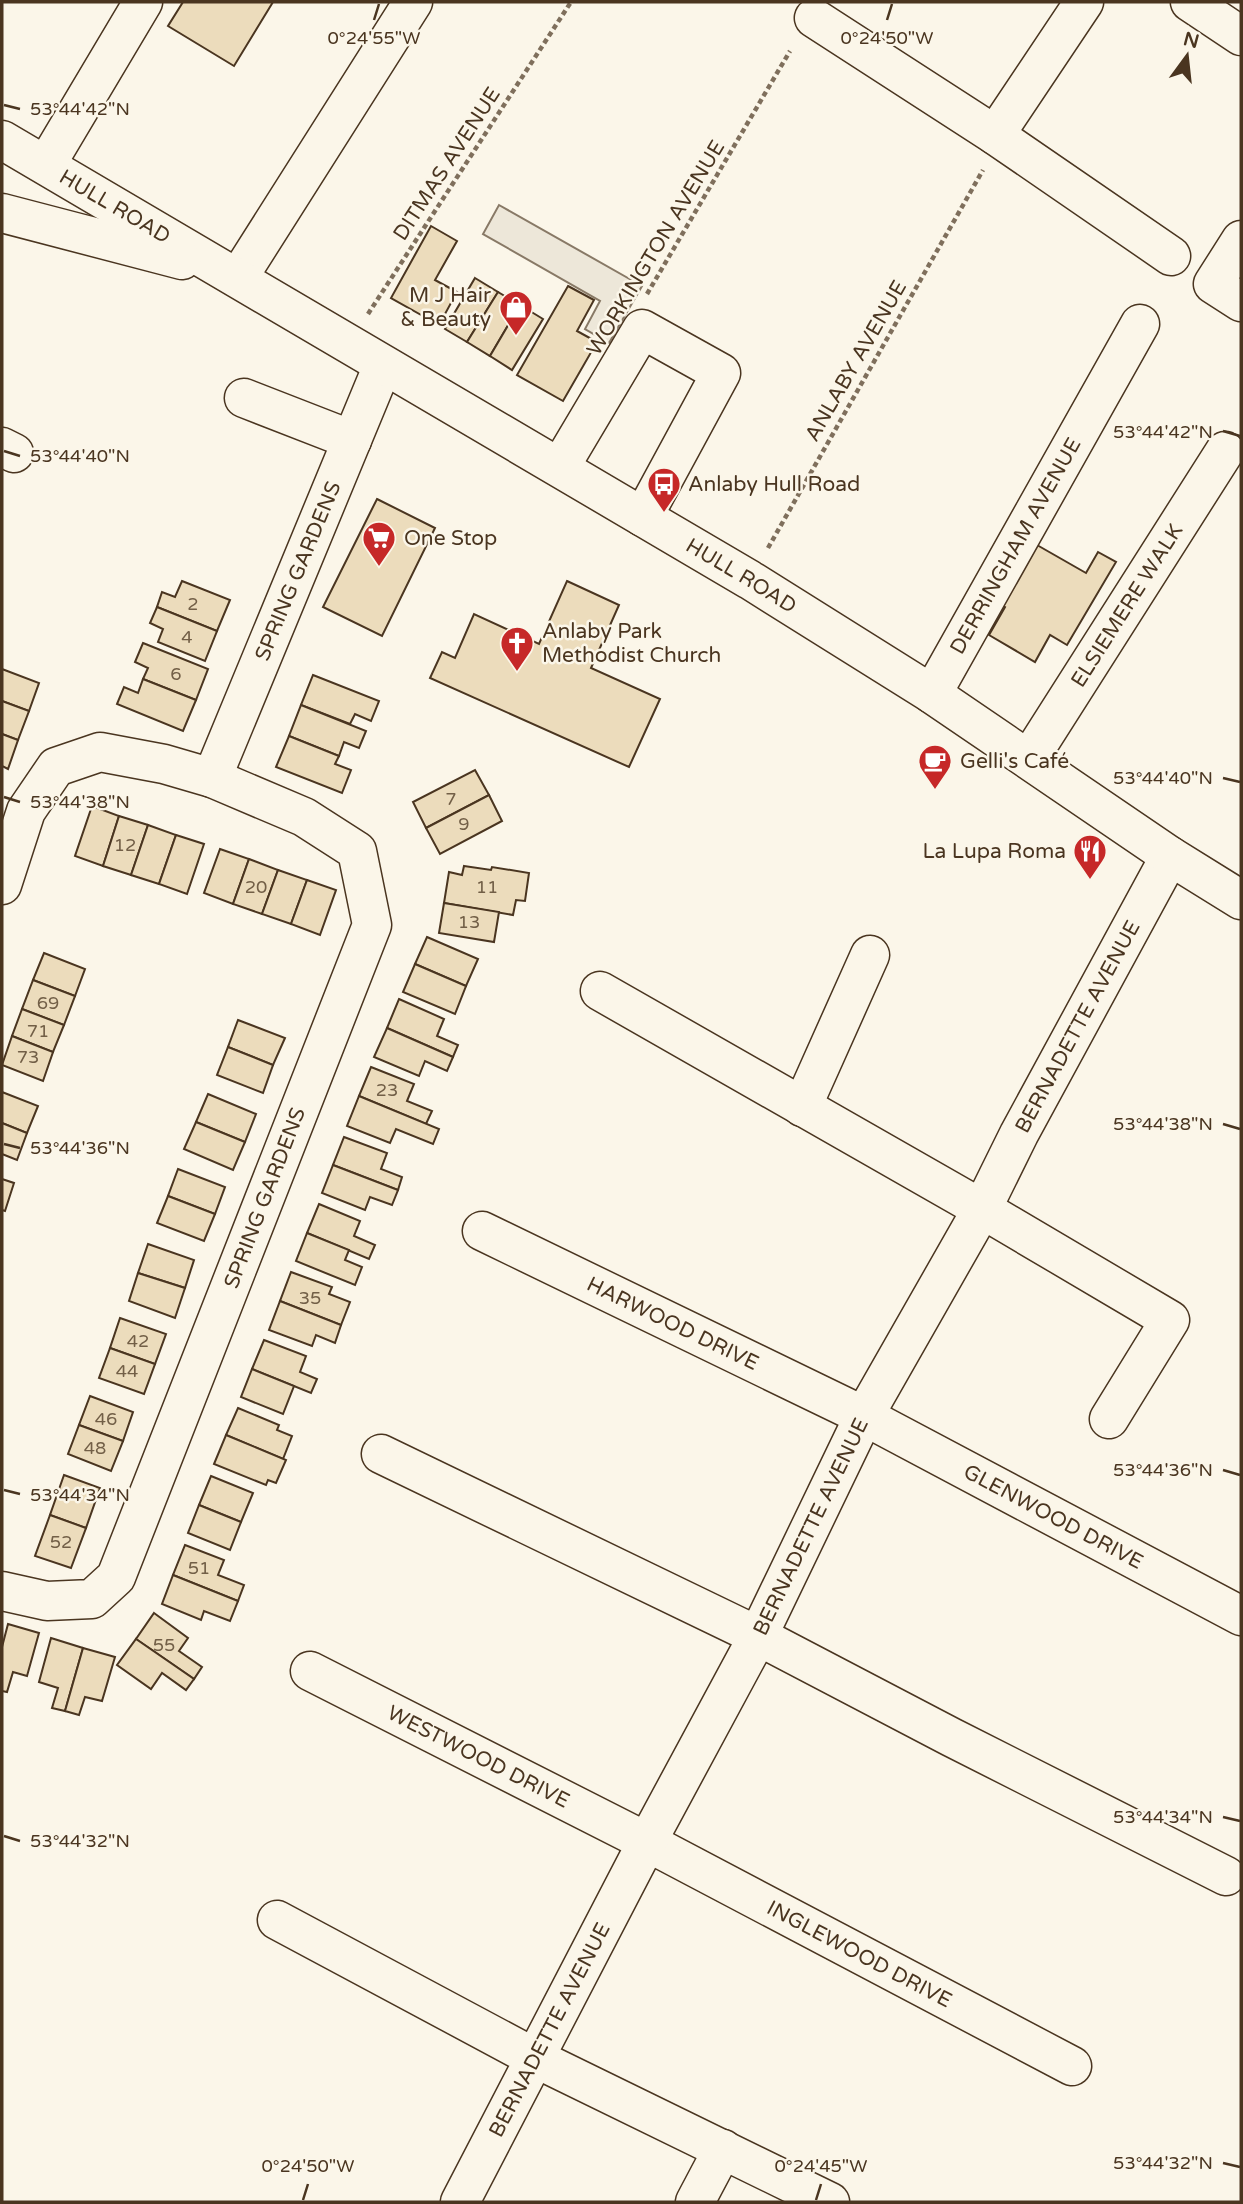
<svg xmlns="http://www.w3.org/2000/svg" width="1243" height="2204" font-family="'Varela Round',sans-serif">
<rect width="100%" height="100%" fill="#fbf6e9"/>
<polygon fill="#ede7d9" stroke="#887966" stroke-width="2" points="499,205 642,286 609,343 585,329 600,301 483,234"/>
<g fill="#ecdcbc" stroke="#4a3520" stroke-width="2">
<polygon points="183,2 273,2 234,66 168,26"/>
<polygon points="431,226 457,241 435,280 457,292 439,325 391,298"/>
<polygon points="475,278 498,292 467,342 445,329"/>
<polygon points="568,286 594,300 577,331 597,342 563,401 517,375"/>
<polygon points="498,292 520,305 490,356 467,342"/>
<polygon points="520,305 543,319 512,370 490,356"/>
<polygon points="377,499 435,528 382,636 323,607"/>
<polygon points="1030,541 1086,573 1098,552 1116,562 1067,645 1050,635 1035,662 989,635 1005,607 995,601"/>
<polygon points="182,581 230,600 217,631 157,607 162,592 175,597"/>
<polygon points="567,581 619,605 591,668 660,699 629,767 430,678 442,652 455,658 474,614 539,644"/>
<polygon points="157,607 217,631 205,661 158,642 163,629 150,623"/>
<polygon points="143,643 208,669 196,700 143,679 148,668 135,662"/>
<polygon points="2,669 39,683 29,711 2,701"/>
<polygon points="313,675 379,701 371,721 355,714 350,724 301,705"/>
<polygon points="143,679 196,700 183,731 117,704 124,687 138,693"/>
<polygon points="2,701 29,711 18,740 2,734"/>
<polygon points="301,705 366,731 359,748 344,742 339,756 289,736"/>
<polygon points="2,734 18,740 8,769 2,766"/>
<polygon points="289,736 339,756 335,764 351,770 342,793 276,767"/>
<polygon points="475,770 489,795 426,828 413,802"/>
<polygon points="489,795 502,821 440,854 426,828"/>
<polygon points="92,806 119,816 103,866 75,856"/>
<polygon points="119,816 148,825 131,875 103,866"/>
<polygon points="148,825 176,835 159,884 131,875"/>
<polygon points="176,835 204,844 187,894 159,884"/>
<polygon points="220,849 249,859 233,904 204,893"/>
<polygon points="249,859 278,870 262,914 233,904"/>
<polygon points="464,866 491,870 492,867 529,873 525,901 516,900 513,915 444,903 449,872 462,875"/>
<polygon points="278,870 307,880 291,924 262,914"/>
<polygon points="307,880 336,890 320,935 291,924"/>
<polygon points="444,903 499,912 494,942 439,933"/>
<polygon points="427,937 478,959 466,986 415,964"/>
<polygon points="44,953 85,969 75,996 33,980"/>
<polygon points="415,964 466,986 455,1014 403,992"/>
<polygon points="33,980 75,996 64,1025 22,1009"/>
<polygon points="399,999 444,1019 437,1036 458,1045 453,1057 387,1028"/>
<polygon points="22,1009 64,1025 53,1052 12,1036"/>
<polygon points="238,1020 285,1038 273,1065 228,1047"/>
<polygon points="387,1028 453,1057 447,1071 425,1061 419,1076 374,1057"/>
<polygon points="12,1036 53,1052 43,1081 2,1065"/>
<polygon points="228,1047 273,1065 263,1093 217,1075"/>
<polygon points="371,1067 414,1084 407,1101 432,1111 426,1124 359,1096"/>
<polygon points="2,1092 38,1106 27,1133 2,1123"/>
<polygon points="208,1094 256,1114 245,1142 196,1122"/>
<polygon points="359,1096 439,1129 433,1144 396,1129 390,1143 347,1126"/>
<polygon points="196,1122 245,1142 233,1170 184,1149"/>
<polygon points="2,1123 27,1133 17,1160 2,1154"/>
<polygon points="344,1137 387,1153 381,1169 402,1177 398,1190 333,1165"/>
<polygon points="333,1165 398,1190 392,1205 370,1197 365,1210 322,1193"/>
<polygon points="178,1169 225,1187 215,1214 168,1196"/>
<polygon points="2,1179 14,1183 5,1211 2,1210"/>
<polygon points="168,1196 215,1214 204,1241 157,1223"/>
<polygon points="319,1204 360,1221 354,1236 375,1245 369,1259 307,1233"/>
<polygon points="307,1233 349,1250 345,1260 362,1267 355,1285 296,1261"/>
<polygon points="148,1244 194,1260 185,1288 138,1273"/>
<polygon points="291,1272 332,1287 329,1294 350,1302 341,1325 280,1301"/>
<polygon points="138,1273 185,1288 175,1318 129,1301"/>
<polygon points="280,1301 341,1325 335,1343 316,1335 312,1346 269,1330"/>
<polygon points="120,1318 166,1334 155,1364 110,1348"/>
<polygon points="264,1340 306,1356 300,1372 317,1379 311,1393 252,1369"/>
<polygon points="110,1348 155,1364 144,1394 99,1378"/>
<polygon points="252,1369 294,1386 283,1414 241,1397"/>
<polygon points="90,1396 133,1412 123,1441 79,1425"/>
<polygon points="238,1408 279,1425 277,1430 292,1436 283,1459 226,1435"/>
<polygon points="79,1425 123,1441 111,1471 68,1454"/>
<polygon points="226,1435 286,1460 276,1483 268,1480 266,1485 214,1464"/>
<polygon points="64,1475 100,1488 86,1528 50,1515"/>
<polygon points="211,1476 253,1493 241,1522 199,1505"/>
<polygon points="199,1505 241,1522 230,1550 188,1533"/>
<polygon points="50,1515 86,1528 71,1568 35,1556"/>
<polygon points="185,1545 224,1560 218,1575 244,1585 238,1601 173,1575"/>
<polygon points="173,1575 238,1601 230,1621 204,1611 201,1620 162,1604"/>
<polygon points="154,1613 188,1638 179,1651 202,1667 194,1679 136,1639"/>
<polygon points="8,1624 39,1633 27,1676 13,1672 7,1692 2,1691 2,1647"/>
<polygon points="51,1638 83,1648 65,1711 52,1708 58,1688 39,1682"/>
<polygon points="136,1639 194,1679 186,1690 162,1673 151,1689 117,1665"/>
<polygon points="83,1648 115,1657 102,1701 85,1697 79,1715 65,1711"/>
</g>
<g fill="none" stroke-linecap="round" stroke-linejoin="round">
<defs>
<g id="minor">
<polyline points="1190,2 1241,36"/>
<polyline points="814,18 995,135 1171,256"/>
<polyline points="995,135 1084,2"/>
<polyline points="46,165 143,2"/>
<polyline points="1241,240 1213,284 1241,302"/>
<polyline points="238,278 413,2"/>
<polyline points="244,398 352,440"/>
<polyline points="2,447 14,453"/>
<polyline points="560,467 642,329 721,373 643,517"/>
<path id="s1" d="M932 694 1140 324"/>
<path id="s2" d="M1029 759 1225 451"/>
<path id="s3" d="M212 778 383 365"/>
<polyline points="2,885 26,811 56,767 100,752 164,764 212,778 304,817 357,851 372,925 116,1577 92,1599 47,1601 2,1591"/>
<polyline points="600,991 982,1209 1170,1320 1109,1419"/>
<polyline points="802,1107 870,955"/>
<path id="s4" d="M482 1231 864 1416 1241 1616"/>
<polyline points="381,1454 758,1636 951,1737 1226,1876"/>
<path id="s5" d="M310 1671 647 1842 1072 2066"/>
<polyline points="277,1920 535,2058 830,2202"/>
<path id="s6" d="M460 2202 647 1842 758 1636 864 1416 982 1209 1019 1134 1170 856"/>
<polyline points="695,2202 723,2149"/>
</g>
<g id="major">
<path id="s7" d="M2 140 750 580 932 694 1170 856 1241 900"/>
<polyline points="2,213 182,260"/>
</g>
</defs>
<use href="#minor" stroke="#4a3520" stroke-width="41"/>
<use href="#major" stroke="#4a3520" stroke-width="41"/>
<g stroke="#7f6f5c" stroke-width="4.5" stroke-dasharray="5 3.5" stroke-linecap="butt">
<polyline points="647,294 790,51"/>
<polyline points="368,314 571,2"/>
<polyline points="768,548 983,170"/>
</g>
<use href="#minor" stroke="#fbf6e9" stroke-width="38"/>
<use href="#major" stroke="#fbf6e9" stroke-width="38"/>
</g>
<path fill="none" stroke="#4a3520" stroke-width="2.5" d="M374 20 379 4M887 20 892 4M4 105 20 109M1223 431 1240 436M4 451 20 456M1223 778 1240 782M4 797 20 802M1223 1124 1240 1129M4 1144 20 1148M1223 1470 1240 1475M4 1490 20 1494M1223 1817 1240 1821M4 1836 20 1841M1223 2163 1240 2167M303 2200 308 2184M816 2200 821 2184"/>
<defs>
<symbol id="shop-pin" viewBox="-11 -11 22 30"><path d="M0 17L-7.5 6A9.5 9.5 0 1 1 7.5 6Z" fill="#c62828" stroke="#fbf6e9"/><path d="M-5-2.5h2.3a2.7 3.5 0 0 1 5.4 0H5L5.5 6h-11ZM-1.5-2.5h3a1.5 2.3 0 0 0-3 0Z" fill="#fff"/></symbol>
<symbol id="bus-pin" viewBox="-11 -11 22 30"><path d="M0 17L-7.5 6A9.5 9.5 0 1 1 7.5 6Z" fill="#c62828" stroke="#fbf6e9"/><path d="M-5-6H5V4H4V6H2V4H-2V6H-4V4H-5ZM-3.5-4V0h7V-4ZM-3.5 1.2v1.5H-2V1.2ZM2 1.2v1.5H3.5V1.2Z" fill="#fff"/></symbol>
<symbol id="supermarket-pin" viewBox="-11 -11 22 30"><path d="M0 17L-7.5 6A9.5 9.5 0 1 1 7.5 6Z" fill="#c62828" stroke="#fbf6e9"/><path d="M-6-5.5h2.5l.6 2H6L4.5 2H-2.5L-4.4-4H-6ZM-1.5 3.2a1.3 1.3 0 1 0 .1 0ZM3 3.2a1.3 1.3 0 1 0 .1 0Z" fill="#fff"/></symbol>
<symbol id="church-pin" viewBox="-11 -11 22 30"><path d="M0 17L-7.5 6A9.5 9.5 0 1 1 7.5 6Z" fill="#c62828" stroke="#fbf6e9"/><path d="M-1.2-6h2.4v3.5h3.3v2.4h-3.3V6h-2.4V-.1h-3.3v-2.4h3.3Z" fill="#fff"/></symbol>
<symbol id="cafe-pin" viewBox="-11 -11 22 30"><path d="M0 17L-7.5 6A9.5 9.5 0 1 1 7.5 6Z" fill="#c62828" stroke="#fbf6e9"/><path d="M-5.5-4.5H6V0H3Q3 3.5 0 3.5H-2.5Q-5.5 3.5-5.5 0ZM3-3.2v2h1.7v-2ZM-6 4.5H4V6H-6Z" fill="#fff"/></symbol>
<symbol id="restaurant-pin" viewBox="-11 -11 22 30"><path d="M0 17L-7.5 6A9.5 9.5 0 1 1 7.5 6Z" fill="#c62828" stroke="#fbf6e9"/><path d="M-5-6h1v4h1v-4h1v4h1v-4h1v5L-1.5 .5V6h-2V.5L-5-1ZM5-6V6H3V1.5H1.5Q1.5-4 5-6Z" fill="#fff"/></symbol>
</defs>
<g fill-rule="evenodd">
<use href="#shop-pin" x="497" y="288" width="38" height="52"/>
<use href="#bus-pin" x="645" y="465" width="38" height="52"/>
<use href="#supermarket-pin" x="360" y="519" width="38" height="52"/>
<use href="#church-pin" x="498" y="624" width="38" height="52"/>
<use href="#cafe-pin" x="916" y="742" width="38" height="52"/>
<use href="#restaurant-pin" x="1071" y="832" width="38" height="52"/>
</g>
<g text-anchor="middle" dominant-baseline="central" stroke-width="5" stroke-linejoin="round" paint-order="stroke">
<g font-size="18" fill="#725f47">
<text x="193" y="604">2</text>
<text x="187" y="637">4</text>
<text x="176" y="674">6</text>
<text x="451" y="799">7</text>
<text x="464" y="824">9</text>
<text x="125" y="845">12</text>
<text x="256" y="887">20</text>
<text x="487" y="887">11</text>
<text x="469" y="922">13</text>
<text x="48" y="1003">69</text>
<text x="38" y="1031">71</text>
<text x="28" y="1057">73</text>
<text x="387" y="1090">23</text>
<text x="310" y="1298">35</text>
<text x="138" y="1341">42</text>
<text x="127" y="1371">44</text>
<text x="106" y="1419">46</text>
<text x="95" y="1448">48</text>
<text x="61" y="1542">52</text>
<text x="199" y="1568">51</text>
<text x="164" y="1645">55</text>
</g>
<g font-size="21" fill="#4a3520" stroke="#fbf6e9">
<text transform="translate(447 164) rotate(-57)">DITMAS AVENUE</text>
<text stroke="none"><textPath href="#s7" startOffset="131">HULL ROAD</textPath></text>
<text transform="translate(656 248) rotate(-59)">WORKINGTON AVENUE</text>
<text transform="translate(856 361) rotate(-60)">ANLABY AVENUE</text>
<text stroke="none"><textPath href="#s1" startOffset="170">DERRINGHAM AVENUE</textPath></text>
<text stroke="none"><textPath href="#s3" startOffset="224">SPRING GARDENS</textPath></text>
<text stroke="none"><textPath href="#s7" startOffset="858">HULL ROAD</textPath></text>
<text stroke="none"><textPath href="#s2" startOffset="182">ELSIEMERE WALK</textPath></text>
<text stroke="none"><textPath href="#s6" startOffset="1328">BERNADETTE AVENUE</textPath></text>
<text transform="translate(265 1198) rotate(-69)">SPRING GARDENS</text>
<text stroke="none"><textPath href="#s4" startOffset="212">HARWOOD DRIVE</textPath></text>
<text stroke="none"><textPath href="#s4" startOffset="639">GLENWOOD DRIVE</textPath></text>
<text stroke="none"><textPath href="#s6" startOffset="761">BERNADETTE AVENUE</textPath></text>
<text stroke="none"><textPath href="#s5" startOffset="189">WESTWOOD DRIVE</textPath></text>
<text stroke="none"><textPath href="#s5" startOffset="618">INGLEWOOD DRIVE</textPath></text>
<text stroke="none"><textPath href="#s6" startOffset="194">BERNADETTE AVENUE</textPath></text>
</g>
<g font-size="21" fill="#4a3520" stroke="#fbf6e9" text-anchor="start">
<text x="491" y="295" text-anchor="end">M J Hair<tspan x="491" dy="24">&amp; Beauty</tspan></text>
<text x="688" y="484">Anlaby Hull Road</text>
<text x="404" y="538">One Stop</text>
<text x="542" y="631">Anlaby Park<tspan x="542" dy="24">Methodist Church</tspan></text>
<text x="960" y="761">Gelli's Café</text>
<text x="1066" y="851" text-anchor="end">La Lupa Roma</text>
</g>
</g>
<g font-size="18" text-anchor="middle" fill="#4a3520" stroke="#fbf6e9" stroke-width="5" stroke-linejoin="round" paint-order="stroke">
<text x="374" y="44">0°24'55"W</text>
<text x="887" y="44">0°24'50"W</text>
<text x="80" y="115">53°44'42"N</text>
<text x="1163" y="438">53°44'42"N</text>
<text x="80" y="462">53°44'40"N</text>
<text x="1163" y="784">53°44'40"N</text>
<text x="80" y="808">53°44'38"N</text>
<text x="1163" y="1130">53°44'38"N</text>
<text x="80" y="1154">53°44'36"N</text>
<text x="1163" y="1476">53°44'36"N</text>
<text x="80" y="1501">53°44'34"N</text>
<text x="1163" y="1823">53°44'34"N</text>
<text x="80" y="1847">53°44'32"N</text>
<text x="1163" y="2169">53°44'32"N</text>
<text x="308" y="2172">0°24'50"W</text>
<text x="821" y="2172">0°24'45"W</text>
</g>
<rect width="1243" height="2204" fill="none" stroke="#4a3520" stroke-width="7"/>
<g transform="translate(1187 56) rotate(15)" stroke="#fbf6e9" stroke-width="5" paint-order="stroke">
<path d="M0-5L12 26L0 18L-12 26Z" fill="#4a3520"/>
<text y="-10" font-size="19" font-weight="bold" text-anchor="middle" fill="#4a3520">N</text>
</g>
</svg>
